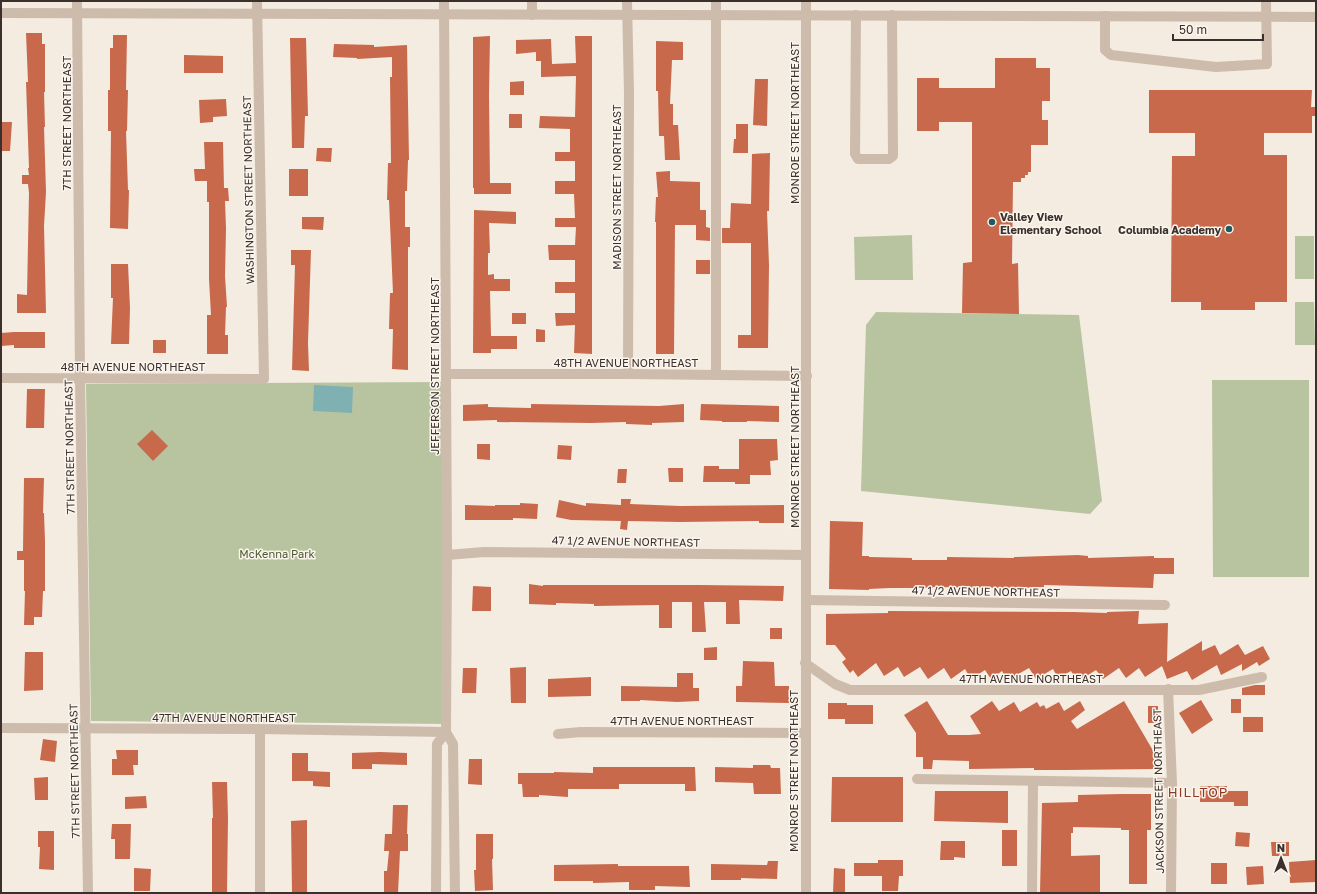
<svg xmlns="http://www.w3.org/2000/svg" width="1317" height="894" font-family="'Golos Text',sans-serif">
<rect width="100%" height="100%" fill="#f4ebe1"/>
<g fill="#b8c4a0">
<polygon points="912,235 913,280 855,280 854,237"/>
<rect x="1295" y="236" width="19" height="43"/>
<polygon points="1295,302 1314,302 1315,345 1295,345"/>
<polygon points="876,312 1079,315 1102,501 1090,514 861,491 866,325"/>
<polygon points="1212,380 1309,380 1309,577 1213,577"/>
<polygon points="446,382 449,724 91,721 86,384"/>
</g>
<polygon fill="#7fb0b2" points="314,385 353,387 352,413 313,411"/>
<g fill="#c8694b">
<polygon points="26,33 42,33 42,44 45,44 45,92 44,92 45,127 44,127 46,192 44,226 46,313 17,313 17,294 27,295 29,193 28,184 22,184 22,175 29,175 28,168 29,168 26,82 28,82"/>
<polygon points="113,35 127,35 126,90 128,90 127,131 126,131 128,190 129,190 128,229 110,228 111,131 108,131 108,90 110,90 110,48 113,48"/>
<polygon points="490,36 489,95 490,183 511,183 511,194 474,194 474,188 473,188 473,37"/>
<polygon points="575,36 592,36 592,354 574,353 575,325 556,326 555,313 575,313 575,293 555,293 555,282 575,282 575,260 549,260 548,245 575,245 576,227 555,227 555,218 575,218 574,194 555,194 555,181 575,181 575,161 555,161 555,152 570,152 570,129 539,128 540,116 575,117 576,76 541,77 541,61 536,61 536,52 516,54 516,40 551,39 552,64 576,63"/>
<polygon points="290,38 306,38 308,116 305,116 304,148 292,148"/>
<polygon points="656,41 683,42 683,60 672,60 670,104 673,104 673,125 678,125 680,160 665,160 664,136 659,136 658,91 656,91"/>
<polygon points="334,44 374,45 374,47 407,45 409,160 408,160 407,191 405,191 405,227 410,227 410,247 408,247 408,370 392,369 393,329 389,329 390,293 393,293 389,200 387,200 388,163 391,163 390,77 392,77 392,57 357,59 357,58 333,57"/>
<polygon points="184,55 223,56 223,73 184,73"/>
<polygon points="995,58 1036,58 1036,68 1050,68 1050,101 1042,101 1042,120 1048,120 1048,145 1031,145 1031,172 1028,172 1028,175 1025,175 1025,178 1021,178 1021,182 1013,182 1012,264 1018,263 1019,314 962,313 963,263 972,262 972,122 939,122 939,131 917,131 917,78 939,78 939,88 995,88"/>
<polygon points="755,79 768,79 767,126 753,125"/>
<polygon points="524,81 524,95 510,95 510,82"/>
<polygon points="1149,90 1312,90 1311,107 1316,107 1316,116 1312,116 1312,133 1264,133 1264,155 1287,155 1287,302 1255,302 1255,310 1201,310 1201,302 1171,302 1172,156 1195,156 1195,133 1149,133"/>
<polygon points="226,99 227,116 213,117 213,122 200,123 199,100"/>
<rect x="509" y="114" width="13" height="14"/>
<polygon points="1,122 12,122 10,151 1,151"/>
<polygon points="736,124 748,124 748,153 733,153 734,139 736,139"/>
<polygon points="204,142 223,142 224,188 228,188 229,201 225,201 226,229 225,276 227,307 226,307 225,335 228,335 228,354 207,354 207,315 211,315 209,279 209,202 207,202 207,181 195,181 194,169 205,169"/>
<polygon points="317,148 332,148 331,162 316,161"/>
<polygon points="770,153 769,211 767,211 769,265 768,348 738,348 738,335 751,335 751,243 722,243 722,228 730,228 731,203 751,204 752,154"/>
<rect x="289" y="169" width="19" height="27"/>
<polygon points="670,171 670,181 700,182 700,210 706,210 706,227 710,228 710,241 696,240 696,225 675,225 674,354 656,354 656,222 655,222 656,197 658,197 656,172"/>
<polygon points="474,210 516,212 516,224 489,223 490,253 488,253 488,275 494,274 494,279 510,279 510,291 490,291 491,336 517,336 517,349 491,349 491,353 473,353"/>
<polygon points="302,217 324,217 323,230 302,229"/>
<polygon points="291,250 311,250 308,343 309,371 292,370 295,265 291,265"/>
<rect x="696" y="260" width="14" height="14"/>
<polygon points="111,264 128,264 130,308 129,344 111,344 113,298 111,298"/>
<rect x="512" y="313" width="14" height="11"/>
<polygon points="536,329 545,330 545,342 536,342"/>
<polygon points="14,332 45,332 45,348 14,348 14,345 1,346 1,333"/>
<rect x="153" y="340" width="13" height="13"/>
<polygon points="27,389 45,389 44,428 26,428"/>
<polygon points="488,404 488,407 531,408 531,404 659,406 684,404 684,422 652,423 652,425 626,424 626,422 591,423 497,422 497,420 463,421 463,405"/>
<polygon points="701,404 779,406 779,422 747,421 747,422 722,422 722,421 700,420"/>
<polygon points="152,430 168,446 153,461 137,444"/>
<polygon points="739,439 777,439 778,460 770,461 771,475 750,475 750,484 735,484 735,482 703,482 704,466 719,466 719,469 739,469"/>
<polygon points="477,444 490,444 490,460 477,459"/>
<polygon points="558,445 572,446 571,460 557,459"/>
<polygon points="668,468 683,468 683,482 669,482"/>
<polygon points="618,469 627,469 626,483 617,483"/>
<polygon points="24,478 44,478 43,513 44,513 45,541 45,591 43,591 42,617 34,617 34,625 24,625 25,591 24,591 24,560 17,560 17,551 23,551"/>
<polygon points="621,499 631,499 630,504 680,506 784,505 784,523 759,523 759,521 680,522 628,521 627,530 620,529 621,521 571,520 556,517 559,500 586,506 586,503 621,505"/>
<polygon points="520,503 538,504 537,519 513,518 513,520 465,520 465,505 495,506 495,505 520,505"/>
<polygon points="830,521 863,522 862,556 869,556 869,557 912,558 912,560 947,560 947,557 1014,558 1014,557 1078,555 1088,556 1088,558 1154,556 1154,558 1174,558 1174,574 1154,574 1153,588 1044,585 1044,587 1022,588 933,587 933,588 889,588 869,589 869,590 829,589"/>
<polygon points="529,584 543,586 543,585 698,585 784,586 783,601 739,600 740,624 726,624 726,602 704,602 706,632 692,632 692,602 672,602 672,628 659,628 659,605 594,606 594,604 556,603 556,605 529,604"/>
<polygon points="473,586 491,587 491,611 472,611"/>
<polygon points="888,611 1073,612 1107,613 1107,612 1139,611 1138,624 1168,623 1167,662 1202,641 1202,651 1215,645 1220,655 1238,644 1245,655 1263,646 1270,659 1259,666 1257,662 1242,671 1242,664 1221,675 1217,665 1192,680 1187,671 1167,679 1162,666 1145,677 1139,668 1126,678 1119,668 1103,679 1096,670 1080,680 1077,674 1074,676 1071,671 1058,678 1053,669 1036,679 1029,668 1013,677 1011,675 1006,678 1002,671 991,679 985,670 971,679 965,669 951,679 944,668 928,679 920,667 904,677 898,667 884,676 876,663 858,677 853,670 850,673 842,662 846,659 835,645 826,645 826,614 888,613"/>
<rect x="770" y="628" width="12" height="11"/>
<polygon points="717,647 717,660 704,660 704,648"/>
<polygon points="25,652 43,652 43,690 24,691"/>
<polygon points="743,661 774,662 775,686 789,686 789,703 736,702 736,686 742,686"/>
<polygon points="526,667 526,703 511,703 510,668"/>
<polygon points="463,668 477,668 476,693 462,693"/>
<polygon points="677,673 693,673 693,688 699,688 699,701 677,702 640,700 640,701 621,701 621,686 677,687"/>
<polygon points="591,677 591,696 548,697 548,679"/>
<polygon points="1255,685 1265,685 1265,695 1242,695 1242,688"/>
<rect x="1231" y="699" width="10" height="14"/>
<polygon points="1201,700 1213,720 1192,734 1179,713"/>
<polygon points="927,701 948,735 969,735 981,734 970,716 992,701 999,711 1014,702 1020,712 1037,702 1040,707 1044,705 1046,709 1059,702 1064,711 1080,701 1085,710 1071,721 1077,729 1124,701 1155,754 1155,769 1064,770 1034,770 1034,768 969,769 969,761 933,760 932,769 923,769 923,757 916,757 916,733 904,715"/>
<polygon points="828,703 847,703 847,705 873,705 873,724 845,724 845,719 828,719"/>
<rect x="1148" y="706" width="10" height="17"/>
<rect x="1243" y="717" width="20" height="15"/>
<polygon points="43,739 57,741 55,762 40,760"/>
<polygon points="116,750 138,750 138,765 133,765 134,775 112,775 112,759 117,759"/>
<polygon points="380,752 407,753 407,765 372,764 372,769 352,769 352,753"/>
<polygon points="292,753 308,753 308,771 330,772 330,787 313,786 313,781 292,781"/>
<polygon points="469,759 482,759 482,785 468,784"/>
<polygon points="753,765 770,765 771,768 780,768 781,794 754,794 753,783 715,782 715,767 753,768"/>
<polygon points="593,767 695,767 696,791 685,791 685,784 619,784 619,789 568,789 568,797 539,795 539,797 523,797 522,784 518,784 518,773 554,773 554,772 593,773"/>
<polygon points="48,777 48,800 35,800 34,778"/>
<polygon points="832,777 903,777 903,822 831,822"/>
<polygon points="212,782 227,782 228,818 227,893 212,893 212,818 213,818"/>
<polygon points="1200,786 1227,786 1227,791 1248,791 1248,806 1234,806 1234,802 1200,802"/>
<polygon points="935,791 1008,791 1008,823 934,821"/>
<polygon points="1121,794 1151,794 1151,830 1147,830 1147,884 1129,884 1129,830 1121,830 1121,828 1073,827 1073,833 1071,833 1071,856 1100,855 1100,893 1040,893 1042,803 1078,802 1078,795"/>
<polygon points="146,796 147,808 125,809 125,797"/>
<polygon points="393,805 408,805 407,834 408,834 408,851 400,851 398,893 384,893 384,871 387,871 389,851 384,851 385,834 392,834"/>
<polygon points="307,820 307,893 292,893 291,821"/>
<polygon points="112,824 131,824 130,859 115,859 115,839 111,839"/>
<rect x="1002" y="830" width="15" height="36"/>
<polygon points="38,831 54,831 54,870 39,869 40,847 38,847"/>
<polygon points="1236,832 1250,833 1249,847 1235,846"/>
<polygon points="476,834 493,834 493,859 492,859 493,890 475,891 474,870 476,870"/>
<polygon points="941,841 965,841 965,858 954,857 954,860 940,860"/>
<polygon points="1271,842 1289,842 1289,856 1272,856"/>
<polygon points="878,860 903,860 903,876 899,876 898,891 882,891 882,876 854,876 854,863 878,863"/>
<polygon points="1316,860 1316,882 1290,883 1289,862"/>
<polygon points="768,861 778,861 777,879 741,878 741,880 711,880 711,864 767,865"/>
<rect x="1211" y="863" width="16" height="21"/>
<polygon points="618,864 618,866 689,866 690,887 655,886 655,890 629,890 629,882 593,883 593,881 554,881 554,865"/>
<polygon points="1263,866 1264,884 1247,885 1246,867"/>
<polygon points="134,868 151,869 150,891 134,891"/>
<polygon points="834,868 845,869 845,893 833,893"/>
</g>
<g fill="none" stroke-linecap="round" stroke-linejoin="round">
<g stroke="#cdbbac" stroke-width="10">
<polyline points="77,1 80,378 88,893"/>
<polyline points="444,1 447,555 446,732 453,744 455,893"/>
<polyline points="627,1 629,93 628,374"/>
<polyline points="1,13 1316,17"/>
<polyline points="532,15 532,1"/>
<polyline points="856,15 855,154 858,159 889,159 893,156 892,15"/>
<polyline points="1105,16 1105,50 1111,55 1216,67 1267,64 1266,1"/>
<polyline points="446,374 628,374 807,376"/>
<polyline points="716,375 716,1"/>
<polyline points="1,378 264,379 257,1"/>
<polyline points="447,555 484,552 806,555"/>
<polyline points="806,600 1165,605"/>
<polyline points="805,663 835,684 850,690 1199,690 1262,677"/>
<polyline points="1168,689 1172,783 1171,893"/>
<polyline points="1,728 260,729 446,732"/>
<polyline points="558,734 581,732 806,733"/>
<polyline points="917,779 1172,783"/>
<polyline points="260,893 260,729"/>
<polyline points="436,893 437,744 446,732"/>
<polyline points="806,893 806,1"/>
<polyline points="1032,893 1033,782"/>
</g>
</g>
<g fill="#1f5a5e" stroke="#fbf5ee" stroke-width="1.5">
<circle cx="992" cy="222" r="4"/>
<circle cx="1229" cy="229" r="4"/>
</g>
<g text-anchor="middle" dominant-baseline="central" stroke-width="3" stroke-linejoin="round" paint-order="stroke">
<g font-size="11" fill="#3b302b" stroke="#fbf5ee">
<text transform="translate(66 123) rotate(-90)">7TH STREET NORTHEAST</text>
<text transform="translate(794 123) rotate(-90)">MONROE STREET NORTHEAST</text>
<text transform="translate(616 187) rotate(-90)">MADISON STREET NORTHEAST</text>
<text transform="translate(248 190) rotate(-91)">WASHINGTON STREET NORTHEAST</text>
<text x="626" y="362">48TH AVENUE NORTHEAST</text>
<text x="133" y="366">48TH AVENUE NORTHEAST</text>
<text transform="translate(434 366) rotate(-90)">JEFFERSON STREET NORTHEAST</text>
<text transform="translate(69 447) rotate(-91)">7TH STREET NORTHEAST</text>
<text transform="translate(794 447) rotate(-90)">MONROE STREET NORTHEAST</text>
<text transform="translate(626 541) rotate(1)">47 1/2 AVENUE NORTHEAST</text>
<text transform="translate(986 591) rotate(1)">47 1/2 AVENUE NORTHEAST</text>
<text x="1031" y="678">47TH AVENUE NORTHEAST</text>
<text x="224" y="717">47TH AVENUE NORTHEAST</text>
<text x="682" y="720">47TH AVENUE NORTHEAST</text>
<text transform="translate(74 771) rotate(-91)">7TH STREET NORTHEAST</text>
<text transform="translate(793 771) rotate(-90)">MONROE STREET NORTHEAST</text>
<text transform="translate(1158 791) rotate(-91)">JACKSON STREET NORTHEAST</text>
</g>
<g font-size="11" font-weight="bold" fill="#3b302b" stroke="#fbf5ee" text-anchor="start">
<text x="1000" y="216">Valley View<tspan x="1000" dy="13">Elementary School</tspan></text>
<text x="1221" y="229" text-anchor="end">Columbia Academy</text>
</g>
<g font-size="11" fill="#4a5a2e" stroke="#fbf5ee">
<text x="277" y="553">McKenna Park</text>
</g>
<g font-size="13" letter-spacing="1" fill="#8c3b22" stroke="#fbf5ee">
<text x="1198" y="792">HILLTOP</text>
</g>
</g>
<rect width="1317" height="894" fill="none" stroke="#3b302b" stroke-width="4"/>
<g transform="translate(1281 858)" stroke="#fbf5ee" stroke-width="3" paint-order="stroke">
<path d="M0-3L7 15L0 10L-7 15Z" fill="#3b302b"/>
<text y="-6" font-size="11" font-weight="bold" text-anchor="middle" fill="#3b302b">N</text>
</g>
<path d="M1173 34v6h90v-6" fill="none" stroke="#3b302b" stroke-width="2"/>
<text x="1179" y="34" font-size="12" fill="#3b302b" stroke="#fbf5ee" stroke-width="3" paint-order="stroke">50 m</text>
</svg>
